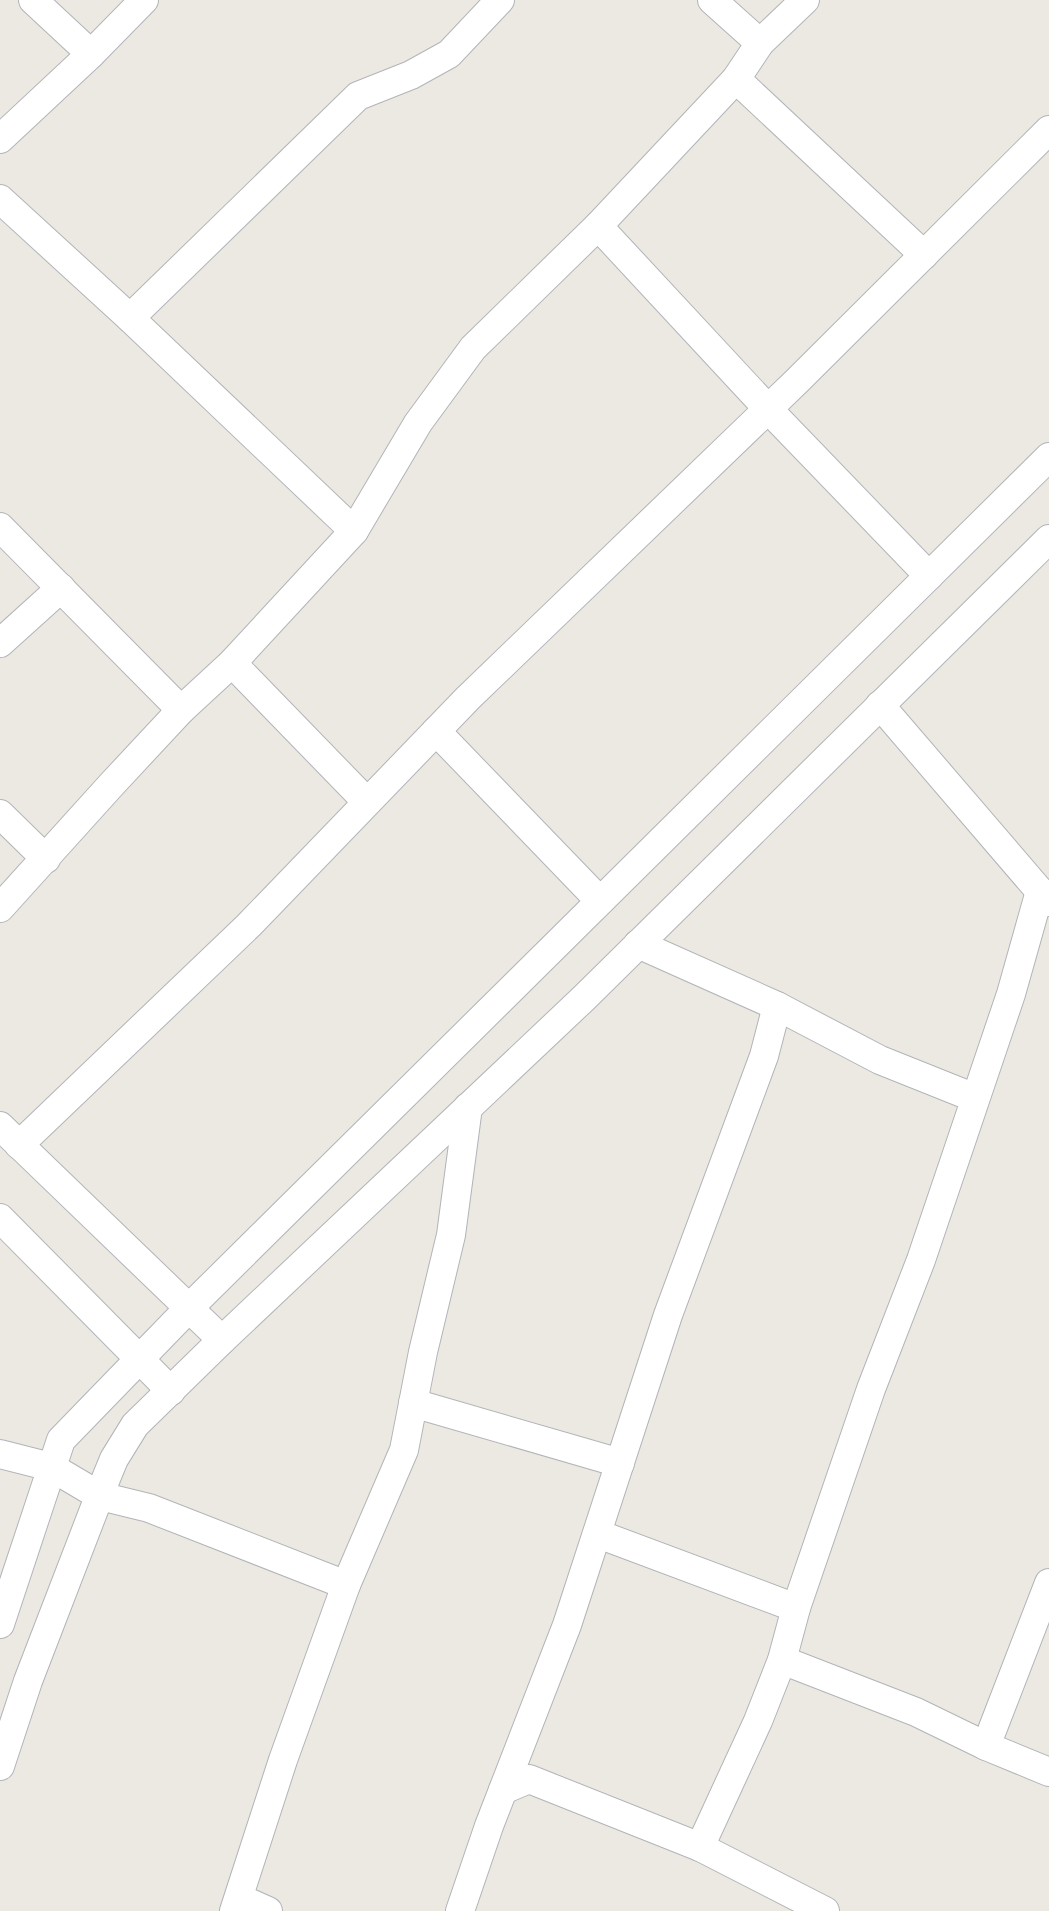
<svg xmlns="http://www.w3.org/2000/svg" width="1049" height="1911" font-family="Arial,sans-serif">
<rect width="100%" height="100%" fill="#ece9e2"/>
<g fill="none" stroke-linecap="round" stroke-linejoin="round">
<defs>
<g id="minor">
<polyline points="33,0 91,54"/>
<polyline points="712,0 760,43"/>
<polyline points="736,79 924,255"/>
<polyline points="0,139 91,54 144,0"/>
<polyline points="0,199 130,318 354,531"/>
<polyline points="598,226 768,409 929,576"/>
<polyline points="130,318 358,96 411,75 449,54 500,0"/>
<polyline points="0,527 181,710"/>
<polyline points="0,643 61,588"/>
<polyline points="232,663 367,802"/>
<polyline points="880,705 1049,902"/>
<polyline points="436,731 600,901"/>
<polyline points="0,814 46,859"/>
<polyline points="0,908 112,784 181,710 232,663 354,531 418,423 473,348 598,226 736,79 760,43 805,0"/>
<polyline points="638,944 777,1006 880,1060 975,1098"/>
<polyline points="0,1126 222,1340"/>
<polyline points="19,1145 249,925 468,698 797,381 1049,130"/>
<polyline points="0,1218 171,1391"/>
<polyline points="413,1403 620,1463"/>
<polyline points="0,1454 51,1467 100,1496 149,1508 346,1585"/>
<polyline points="598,1534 796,1608"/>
<polyline points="0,1624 61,1440 189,1308 1049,457"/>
<polyline points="782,1660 916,1712 986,1746 1049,1772"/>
<polyline points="986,1746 1049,1583"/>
<polyline points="0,1766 28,1681 107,1476 114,1459 135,1425 222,1340 584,998 1049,539"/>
<polyline points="503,1790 529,1779 700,1847 825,1911"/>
<polyline points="700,1847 758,1721 782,1660 796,1608 871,1389 921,1260 1011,994 1040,891"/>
<polyline points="239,1898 268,1911"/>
<polyline points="234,1911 283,1760 346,1585 404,1450 423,1352 451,1235 468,1107"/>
<polyline points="460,1911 489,1826 567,1625 668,1315 764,1056 777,1006"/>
</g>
</defs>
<use href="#minor" stroke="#b2b4b8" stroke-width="30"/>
<use href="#minor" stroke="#fff" stroke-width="28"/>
</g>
</svg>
